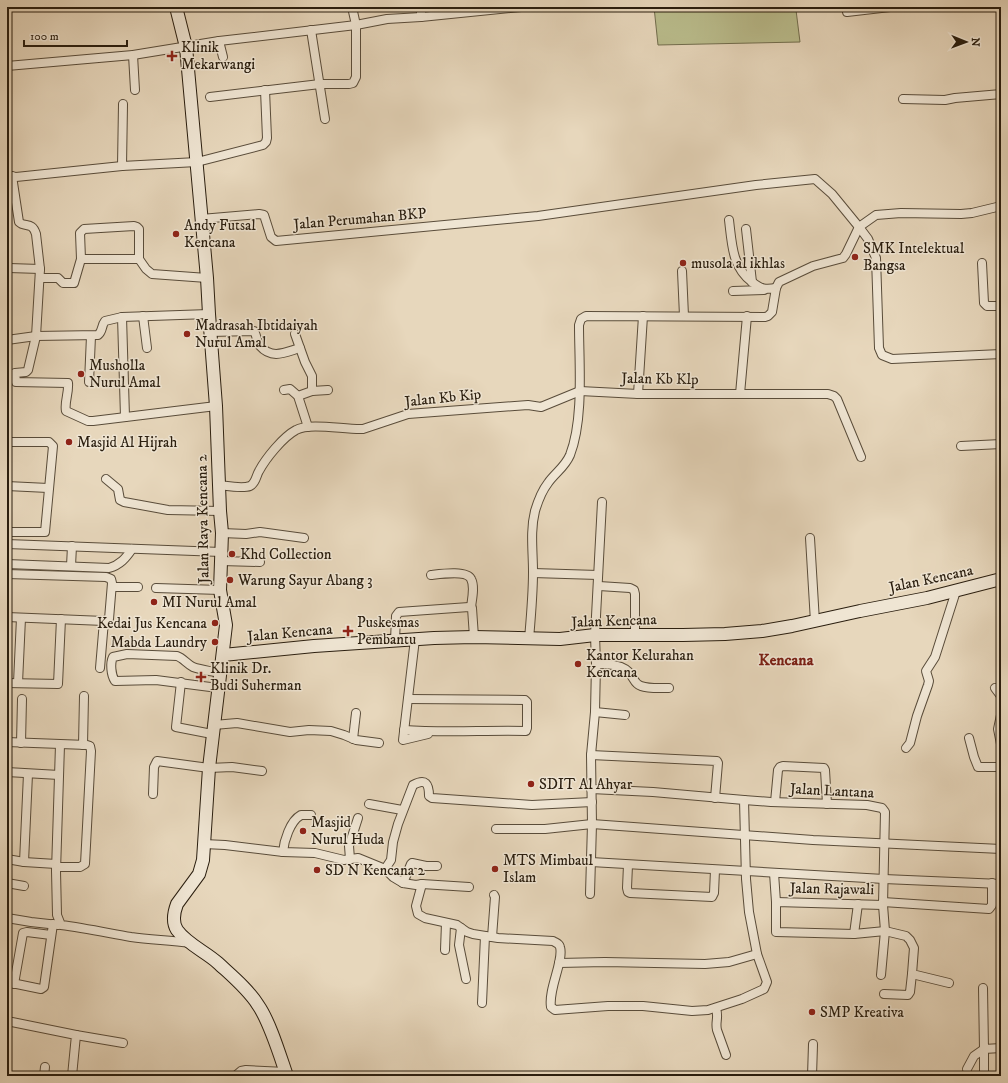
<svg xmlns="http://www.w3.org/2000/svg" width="1008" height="1083" font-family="'IM FELL DW Pica',serif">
<rect width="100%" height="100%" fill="#e7d7bc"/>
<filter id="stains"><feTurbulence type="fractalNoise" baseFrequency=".005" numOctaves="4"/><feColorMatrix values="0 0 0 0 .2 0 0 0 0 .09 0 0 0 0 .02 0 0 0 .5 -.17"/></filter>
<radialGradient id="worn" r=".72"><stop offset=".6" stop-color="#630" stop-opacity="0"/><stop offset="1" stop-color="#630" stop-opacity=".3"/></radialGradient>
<polygon fill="#babd8d" stroke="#726e4e" points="654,7 793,7 796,10 800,42 658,45"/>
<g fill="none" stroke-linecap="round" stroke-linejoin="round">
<defs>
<g id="street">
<polyline points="421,7 421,17"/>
<polyline points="846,7 847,12 890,7"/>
<polyline points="311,30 325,119"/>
<polyline points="219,41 223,57"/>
<polyline points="133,55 135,90"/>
<polyline points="7,66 133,55 219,41 356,25 387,19 421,17 521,7"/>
<polyline points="210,97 320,84 349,84 353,83 356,77 356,25 352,7"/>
<polyline points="903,99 945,100 955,98 1001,94"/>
<polyline points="122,166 123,104"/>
<polyline points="8,175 9,176 16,177 122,166 197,162 263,145 266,142 267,138 265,90"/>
<path d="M12 176 19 222C25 228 32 221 36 234L40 269 36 336 28 370 26 372 15 373 16 382 68 383C69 393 64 403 66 411L88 421H93L216 406"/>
<polyline points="201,219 259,214 264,215 271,237 276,241 538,216 756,185 815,179 832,194 859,227 868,239 876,258 879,348 882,355 892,359 1001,354"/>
<path d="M729 220C732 244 732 267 752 282 761 289 765 290 776 288"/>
<polyline points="746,229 752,282"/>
<polyline points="81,259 139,259 146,269 152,274 207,278"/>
<polyline points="982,263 984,303 987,306 1001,306"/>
<polyline points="9,268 40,269"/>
<polyline points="682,271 684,316"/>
<polyline points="40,278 58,278 63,283 74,283 81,259 80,233 84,229 134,226 137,227 139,229 139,259"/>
<polyline points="733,291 764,290"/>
<polyline points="143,316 147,348"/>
<polyline points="122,317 125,417"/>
<path d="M210 332 254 331C257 336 257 343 260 346 272 360 286 352 300 348"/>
<polyline points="295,334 305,362 312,376 312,391"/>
<path d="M7 340 36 336 98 335C103 331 101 326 105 321L122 317 209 314"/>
<polyline points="89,382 91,336"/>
<polyline points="284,390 290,389 298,396 308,427"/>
<polyline points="638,394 643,316"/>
<polyline points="740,394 747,316"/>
<polyline points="298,396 312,391 328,390"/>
<polyline points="7,442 49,442 53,446 45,532 7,532"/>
<polyline points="961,446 1001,444"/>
<polyline points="106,479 118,489 120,500 124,502 168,510 220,511"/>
<path d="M219 485C228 486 242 489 250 486 256 483 256 476 259 471 266 458 283 437 296 430 310 422 345 430 363 429L408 414 528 405 541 407 580 391 638 394H828L834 396 837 399 861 457"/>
<polyline points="7,486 48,488"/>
<polyline points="222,533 246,534 260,532 304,538"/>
<polyline points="810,538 815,622"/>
<polyline points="7,544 221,552"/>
<polyline points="221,561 260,562"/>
<path d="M7 564 109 568C120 565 126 558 132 549"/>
<polyline points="71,566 72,546"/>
<polyline points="533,573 598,575"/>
<polyline points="7,574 106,577 111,579 112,583 109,619 104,621"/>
<path d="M431 575C440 574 467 570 471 579 475 586 472 599 471 607"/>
<polyline points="599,586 630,588 634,590 635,594 635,634"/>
<polyline points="112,587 138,587"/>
<polyline points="156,588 220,590"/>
<polyline points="7,617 104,621 100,668"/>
<polyline points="415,639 403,740 428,734"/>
<path d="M529 639C531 616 533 594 533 572 533 551 530 531 535 511 538 501 541 492 548 483 555 473 565 467 570 455 584 419 579 363 579 325L581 319 586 316 765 317 768 316 772 312 776 288 779 282 813 266 843 258 846 254 859 227 876 215 901 213 961 214 972 213 1001 206"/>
<polyline points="395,641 396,616 399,612 469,607 472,608 474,637"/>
<path d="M596 664C607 664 625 664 631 675 634 679 635 684 641 686 649 689 660 688 669 688"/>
<polyline points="181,682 176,727 212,734"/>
<polyline points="7,683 58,684 61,619"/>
<polyline points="18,683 21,618"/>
<path d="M218 688 156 680 115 681C111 675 110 663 113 657L127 654 177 656C183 658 187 664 193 667 201 670 211 671 219 673"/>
<polyline points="995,688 1001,696"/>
<polyline points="595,712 625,715"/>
<polyline points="1001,715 998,729 1001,744"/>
<polyline points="214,725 237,723 290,732 309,730 331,731 344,735 356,740 379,743"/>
<path d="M404 730C445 733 485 730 526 731L527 728V702L525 700 408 699"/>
<polyline points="969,738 974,757 978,767 1001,767"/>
<polyline points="353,739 356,713"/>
<polyline points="7,742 87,745 90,746 91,751 85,864 80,867 56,867"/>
<polyline points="21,743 22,699"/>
<path d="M60 745 56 871 57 915 61 925C84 928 108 933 131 937 151 940 170 940 190 943"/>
<polyline points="83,745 84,696"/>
<polyline points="906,748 910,743 917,716 928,685 929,681 926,671 935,657 956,591"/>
<polyline points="591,755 717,761 718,763 715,798"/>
<polyline points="7,772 59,775"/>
<polyline points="153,794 154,767 157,761 209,768 232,767 262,771"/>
<polyline points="744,800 771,802 867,805 882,808 885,812 883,905 885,931 881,975"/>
<polyline points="775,802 778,770 780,767 783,766 824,768 825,770 827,804"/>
<polyline points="369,804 402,810"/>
<polyline points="496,829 545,829 592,824 813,840 1001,849"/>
<path d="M204 844 225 845 283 852 315 853 344 860 358 858 385 869 393 877 403 883 416 885 422 884 416 906 418 914 425 918 457 925 467 932 473 934 498 938 553 941C556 943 559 943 560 947 564 961 548 989 551 1007L555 1010 608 1006H643L692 1011 708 1010 742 999 764 989 767 982 757 954 749 912 746 879 744 800 653 792 591 789"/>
<path d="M283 852C284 841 290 821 301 815H311"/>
<polyline points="7,859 24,862 56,864"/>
<polyline points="350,859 349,846 358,818"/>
<polyline points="24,862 28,774"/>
<polyline points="591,862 884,879 1001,884"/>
<polyline points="628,865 627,888 628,892 630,893 712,897 714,893 715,870"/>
<path d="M385 869 391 860 393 842 398 824 413 785C426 778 429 784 429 796L432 798 532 805 592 802"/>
<polyline points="774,873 776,902"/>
<polyline points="7,883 24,886"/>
<polyline points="403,883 411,864 412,863 426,866 437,866"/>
<polyline points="422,884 469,887"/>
<polyline points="590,894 592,824 591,755 595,712 596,664 595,635 602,502"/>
<polyline points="883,902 989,909 992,905 992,883"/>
<polyline points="883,905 776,902 776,932 854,934 885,931 906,936 910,940 914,948 912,974 949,983"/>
<polyline points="7,918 31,922 58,925"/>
<polyline points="461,928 459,945 466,979"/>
<polyline points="854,934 858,904"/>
<polyline points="492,937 495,897 494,895"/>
<polyline points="445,950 446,923"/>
<polyline points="559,963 605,962 705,964 729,962 757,954"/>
<polyline points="7,982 41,989 44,987 53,924"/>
<polyline points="14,984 23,933 27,932 51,935"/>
<polyline points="983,988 984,1049 1001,1048"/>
<polyline points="884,994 908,995 910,992 912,974"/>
<polyline points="482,1003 485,936"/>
<path d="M716 1008C719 1019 715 1021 717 1030L726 1055"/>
<polyline points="7,1021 76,1035 72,1076"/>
<polyline points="76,1035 123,1043"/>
<polyline points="967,1069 974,1056 984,1049"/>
<polyline points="44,1076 45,1067"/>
<polyline points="235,1076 241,1071 246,1070 286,1072"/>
<polyline points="812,1076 813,1044"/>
<polyline points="984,1076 984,1049"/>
</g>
<g id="secondary">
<path d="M176 7 186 47 207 278 209 314 216 406 220 511 222 533 220 590 226 625 209 768 203 860 199 874 177 904C174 912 172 922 177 930 187 944 206 952 218 963 232 976 248 989 258 1005 270 1022 280 1056 287 1076"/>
<polyline points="223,655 314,646 434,638 474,637 560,639 595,635 683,635 725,634 762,631 792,626 860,611 927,598 1001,579"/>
</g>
</defs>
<use href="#street" stroke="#594c3a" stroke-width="10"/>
<use href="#secondary" stroke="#2a1e0f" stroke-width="14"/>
<use href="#street" stroke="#efe5d3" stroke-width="8"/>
<use href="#secondary" stroke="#efe5d3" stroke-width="12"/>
</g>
<g fill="#8f2418" stroke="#efe5d3" stroke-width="1.5">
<path d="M170 50h4v4h4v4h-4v4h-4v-4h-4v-4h4z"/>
<circle cx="176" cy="234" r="4"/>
<circle cx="855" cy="257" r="4"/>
<circle cx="683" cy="263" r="4"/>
<circle cx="187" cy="334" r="4"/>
<circle cx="81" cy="374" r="4"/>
<circle cx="69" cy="442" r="4"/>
<circle cx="232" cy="554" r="4"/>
<circle cx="230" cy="580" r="4"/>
<circle cx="154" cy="602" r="4"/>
<circle cx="215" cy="623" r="4"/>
<path d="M346 625h4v4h4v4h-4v4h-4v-4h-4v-4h4z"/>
<circle cx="215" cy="642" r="4"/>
<circle cx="578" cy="664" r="4"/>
<path d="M199 671h4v4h4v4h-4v4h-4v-4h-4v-4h4z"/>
<circle cx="531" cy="784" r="4"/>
<circle cx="303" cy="831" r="4"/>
<circle cx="495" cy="869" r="4"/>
<circle cx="317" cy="870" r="4"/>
<circle cx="812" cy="1012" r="4"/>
</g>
<g text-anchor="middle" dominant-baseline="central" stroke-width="3" stroke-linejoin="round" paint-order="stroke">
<g font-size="15" fill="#2a1e0f" stroke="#efe5d3" text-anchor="start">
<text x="181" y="47">Klinik<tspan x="181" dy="17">Mekarwangi</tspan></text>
<text x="184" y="225">Andy Futsal<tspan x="184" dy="17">Kencana</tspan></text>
<text x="863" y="248">SMK Intelektual<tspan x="863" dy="17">Bangsa</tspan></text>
<text x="691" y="263">musola al ikhlas</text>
<text x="195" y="325">Madrasah Ibtidaiyah<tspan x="195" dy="17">Nurul Amal</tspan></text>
<text x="89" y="365">Musholla<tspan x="89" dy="17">Nurul Amal</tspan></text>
<text x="77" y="442">Masjid Al Hijrah</text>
<text x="240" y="554">Khd Collection</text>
<text x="238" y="580">Warung Sayur Abang 3</text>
<text x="162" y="602">MI Nurul Amal</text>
<text x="357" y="622">Puskesmas<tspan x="357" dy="17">Pembantu</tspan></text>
<text x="207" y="623" text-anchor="end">Kedai Jus Kencana</text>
<text x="207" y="642" text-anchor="end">Mabda Laundry</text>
<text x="586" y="655">Kantor Kelurahan<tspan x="586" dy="17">Kencana</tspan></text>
<text x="210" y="668">Klinik Dr.<tspan x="210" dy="17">Budi Suherman</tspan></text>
<text x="539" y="784">SDIT Al Ahyar</text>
<text x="311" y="822">Masjid<tspan x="311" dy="17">Nurul Huda</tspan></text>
<text x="503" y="860">MTS Mimbaul<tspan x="503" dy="17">Islam</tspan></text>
<text x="325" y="870">SD N Kencana 2</text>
<text x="820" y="1012">SMP Kreativa</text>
</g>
<g font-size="15" fill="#2a1e0f" stroke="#efe5d3">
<text transform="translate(360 219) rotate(-5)">Jalan Perumahan BKP</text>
<text transform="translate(660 379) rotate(1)">Jalan Kb Klp</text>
<text transform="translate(443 398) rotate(-6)">Jalan Kb Kip</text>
<text transform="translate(203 519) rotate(-91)">Jalan Raya Kencana 2</text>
<text transform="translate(931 579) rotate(-12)">Jalan Kencana</text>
<text transform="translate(614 621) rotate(-2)">Jalan Kencana</text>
<text transform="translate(290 633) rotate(-5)">Jalan Kencana</text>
<text transform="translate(832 791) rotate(3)">Jalan Lantana</text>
<text transform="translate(832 889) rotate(1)">Jalan Rajawali</text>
</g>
<g font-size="16" font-weight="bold" fill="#7a1f14" stroke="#efe5d3">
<text x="786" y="660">Kencana</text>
</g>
</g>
<rect width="1008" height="1083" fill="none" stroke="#e7d7bc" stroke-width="24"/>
<rect x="8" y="8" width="992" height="1067" fill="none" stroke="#2a1e0f" stroke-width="2"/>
<rect x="12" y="12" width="984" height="1059" fill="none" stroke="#2a1e0f"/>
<g transform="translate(966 42) rotate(91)" stroke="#efe5d3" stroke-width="3" paint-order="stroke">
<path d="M0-3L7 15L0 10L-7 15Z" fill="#2a1e0f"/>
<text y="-6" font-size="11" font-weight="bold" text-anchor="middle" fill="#2a1e0f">N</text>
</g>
<path d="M24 40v6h103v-6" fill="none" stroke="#2a1e0f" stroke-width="2"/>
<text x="30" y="40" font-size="12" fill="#2a1e0f" stroke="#efe5d3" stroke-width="3" paint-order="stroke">100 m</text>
<rect width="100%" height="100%" filter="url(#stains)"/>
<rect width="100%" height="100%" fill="url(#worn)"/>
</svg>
